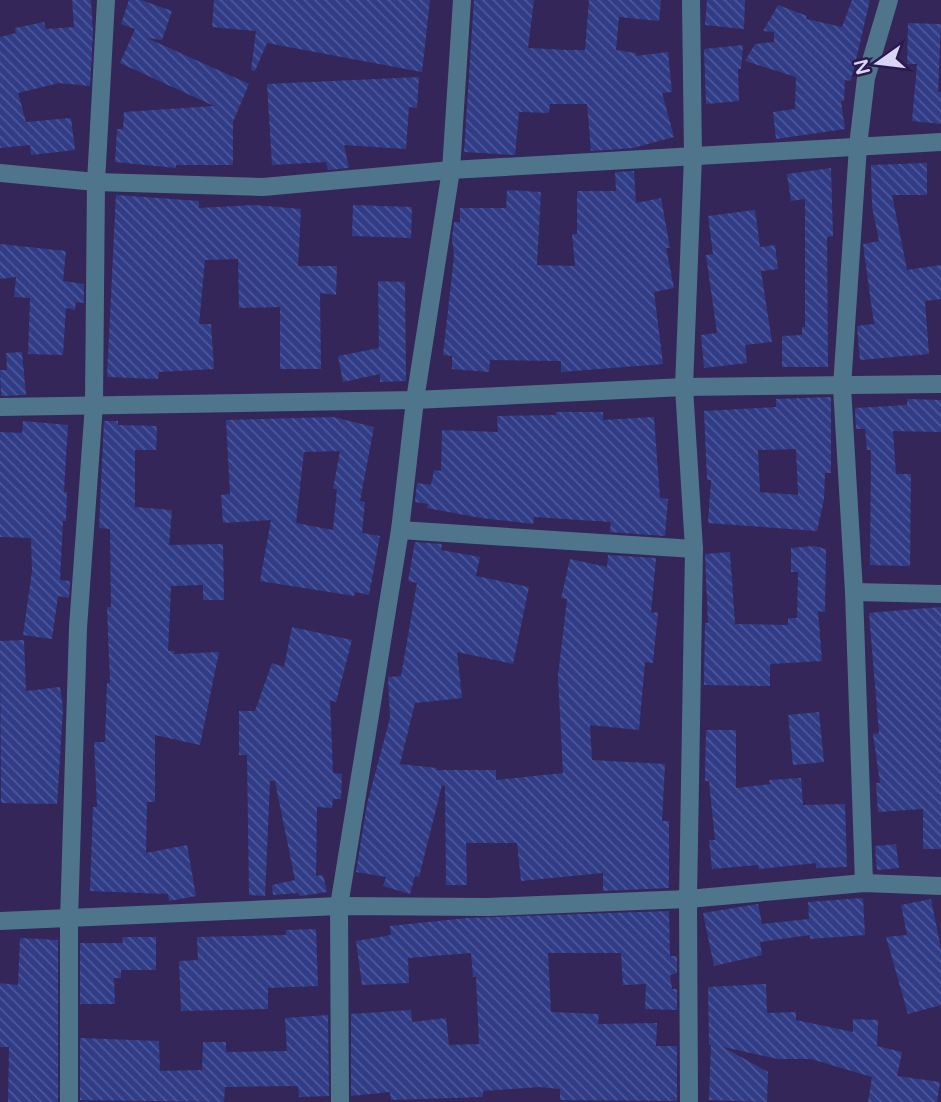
<svg xmlns="http://www.w3.org/2000/svg" width="941" height="1102" font-family="'Varela Round',sans-serif">
<defs>
<pattern id="building-back-hatch" width="6" height="6" patternUnits="userSpaceOnUse" patternTransform="scale(1.75)"><rect width="6" height="6" fill="#313c86"/><path d="M-1 5l2 2M0 0l6 6M5-1l2 2" fill="none" stroke="#4e5798"/></pattern>
</defs>
<rect width="100%" height="100%" fill="#342659"/>
<g fill="url(#building-back-hatch)" fill-rule="evenodd">
<polygon points="72,0 91,0 93,32 90,86 59,83 18,93 26,122 71,118 75,150 31,155 30,145 0,148 0,37 16,33 15,28 44,22 46,29 74,27"/>
<polygon points="129,0 141,0 172,11 162,40 147,38 249,84 233,122 233,165 176,165 176,168 115,162 117,129 123,129 124,112 214,106 120,63 135,29 121,24"/>
<polygon points="214,0 430,0 422,72 267,43 255,71 251,70 256,31 212,27"/>
<polygon points="474,0 534,0 528,48 568,50 585,50 589,0 661,0 659,21 619,17 616,50 636,53 636,56 668,52 672,92 662,93 674,137 633,148 591,151 587,104 550,104 549,113 519,112 515,155 464,152"/>
<polygon points="707,0 745,0 744,29 705,25"/>
<polygon points="852,0 870,0 851,81 845,80 844,101 841,101 845,129 776,139 773,112 795,109 796,77 745,61 755,44 774,42 774,32 763,31 778,5 807,16 806,19 842,27"/>
<polygon points="908,23 941,24 938,92 941,92 941,124 912,121 917,64 907,64"/>
<polygon points="743,45 741,69 738,69 739,101 706,104 704,49"/>
<polygon points="419,77 417,108 409,107 406,149 344,145 349,168 328,170 326,162 272,165 267,84"/>
<polygon points="927,163 927,195 892,195 907,270 941,265 941,299 925,301 929,354 860,360 857,326 874,324 863,244 879,241 872,206 871,165"/>
<polygon points="831,168 833,236 827,237 828,367 782,367 782,336 802,335 802,327 805,327 805,199 791,201 787,174"/>
<polygon points="634,171 636,203 661,198 670,248 666,248 674,288 654,292 663,364 561,372 561,361 490,360 489,372 452,369 452,356 443,355 454,256 452,239 454,222 460,222 460,208 506,208 507,190 541,192 537,265 575,266 572,234 577,234 577,191 616,191 615,172"/>
<polygon points="116,195 199,201 199,208 254,205 301,209 298,266 337,266 336,295 320,293 321,369 280,369 280,307 239,308 238,259 205,260 199,324 211,324 214,369 159,372 158,379 107,377"/>
<polygon points="353,205 412,207 411,238 352,236"/>
<polygon points="755,210 760,247 775,245 778,269 761,271 772,342 745,345 747,363 704,368 701,335 717,333 706,255 713,254 708,216"/>
<polygon points="0,244 66,251 63,281 84,284 84,303 76,302 75,310 66,308 63,355 28,354 30,298 14,297 16,277 0,279"/>
<polygon points="378,281 405,282 406,381 380,382 380,374 343,382 338,356 379,348"/>
<polygon points="22,352 26,395 1,396 0,370 7,370 6,353"/>
<path d="M831 397V473H825L824 499 817 531 708 523 711 480H707L704 411 776 407V399ZM796 449 798 495 760 492 758 450Z"/>
<polygon points="907,399 941,400 941,432 893,431 896,474 911,474 910,566 870,565 871,450 867,450 865,429 856,429 855,408 907,405"/>
<polygon points="556,412 603,412 603,420 654,417 660,498 668,499 665,536 610,532 611,522 534,517 533,524 481,518 427,508 428,504 415,502 417,483 431,485 434,470 441,471 442,430 498,432 497,416 556,415"/>
<path d="M333 417 374 427 360 501 365 502 362 533 380 536 369 595 355 592 354 596 260 581 271 520 223 523 221 495 230 494 226 420ZM340 451 333 489H337L333 530 296 523 304 452Z"/>
<polygon points="23,421 68,425 64,492 67,492 66,521 63,521 60,580 70,581 69,598 58,596 52,639 23,635 32,571 31,538 0,537 0,432 22,433"/>
<polygon points="104,421 118,421 118,425 157,426 156,450 135,450 135,507 172,510 169,545 223,544 224,600 203,600 203,585 171,586 168,651 174,651 174,654 219,652 200,745 155,735 155,802 147,802 146,853 187,845 196,896 169,901 168,894 90,891 93,807 97,807 94,742 105,742 107,683 110,683 107,607 111,607 110,529 99,528"/>
<polygon points="415,542 442,544 441,550 480,557 476,576 529,587 513,664 457,652 462,698 415,703 400,764 437,768 436,770 496,770 496,780 563,773 558,676 567,599 561,598 570,559 607,567 608,555 656,558 651,613 658,612 653,663 645,662 639,730 590,725 592,760 665,764 662,821 669,821 669,888 603,891 603,873 521,881 517,843 466,843 467,885 446,885 445,786 442,785 419,877 415,876 410,894 383,886 386,877 356,872 367,804 390,718 388,677 401,676 417,583 408,581"/>
<polygon points="814,546 826,549 825,612 818,611 822,661 770,664 770,686 704,685 705,623 708,623 705,554 730,552 735,624 788,625 788,618 797,618 798,572 791,572 791,548"/>
<polygon points="941,607 941,849 923,849 923,809 878,812 876,783 880,783 873,734 879,733 869,613"/>
<polygon points="292,627 352,640 336,702 330,700 333,773 342,774 341,799 333,799 332,808 317,807 316,876 323,875 327,892 300,896 298,893 273,895 272,885 295,880 275,781 270,781 265,896 249,895 247,755 239,755 239,711 255,711 272,663 284,667"/>
<polygon points="24,640 26,691 60,687 63,709 57,804 1,803 0,641"/>
<polygon points="819,712 824,762 793,765 788,715"/>
<polygon points="706,730 736,730 736,788 770,784 769,780 801,778 803,805 845,804 847,867 816,868 816,863 759,869 758,865 712,869 709,840 715,840 709,781 705,781"/>
<polygon points="896,844 899,868 877,870 875,846"/>
<polygon points="863,898 865,935 810,939 810,935 760,942 762,955 714,966 703,913 758,904 762,924 809,919 808,902"/>
<polygon points="931,899 941,949 941,1005 908,1014 886,937 907,935 901,905"/>
<polygon points="669,911 670,956 677,956 677,973 670,975 672,989 677,989 677,1010 645,1009 646,984 623,985 621,953 548,953 551,1012 599,1014 598,1024 657,1023 656,1046 677,1046 677,1101 560,1100 560,1089 540,1087 483,1091 483,1097 391,1100 390,1092 351,1096 351,1014 411,1010 412,1022 446,1018 449,1045 479,1044 476,977 473,977 471,953 408,958 409,983 362,985 356,941 391,935 390,926 467,918"/>
<polygon points="316,929 318,986 268,988 268,1009 181,1011 179,961 198,960 197,937 286,935 286,930"/>
<polygon points="122,937 156,937 156,970 121,970 121,978 114,978 115,1004 80,1004 80,943 123,943"/>
<polygon points="20,938 58,940 58,1102 8,1102 9,1047 0,1047 0,983 18,985"/>
<polygon points="766,984 767,1013 796,1012 796,1020 853,1032 853,1019 878,1020 877,1046 902,1052 897,1076 940,1082 937,1102 868,1102 872,1077 811,1059 778,1059 723,1047 768,1072 767,1102 709,1100 711,1045 709,1044 708,987"/>
<polygon points="328,1015 329,1096 299,1097 298,1086 225,1087 224,1102 80,1100 80,1038 159,1041 160,1071 202,1070 203,1042 226,1042 226,1052 287,1051 285,1018"/>
</g>
<g fill="none" stroke-linecap="round" stroke-linejoin="round">
<g stroke="#4e758b" stroke-width="18">
<polyline points="0,173 96,182 263,187 451,170 941,142"/>
<polyline points="0,407 415,400 684,387 941,384"/>
<polyline points="400,530 694,549"/>
<polyline points="854,592 941,594"/>
<polyline points="864,883 854,592 842,387 858,146 866,78 889,0"/>
<polyline points="0,921 339,906 488,907 688,899 864,883 941,886"/>
<polyline points="69,1102 69,920 78,628 94,404 96,182 106,0"/>
<polyline points="340,1102 339,906 400,530 415,400 451,170 462,0"/>
<polyline points="689,1102 688,899 694,549 684,387 693,156 691,0"/>
</g>
</g>
<g transform="translate(878 63) rotate(256)" stroke="#2a1b4e" stroke-width="5" paint-order="stroke">
<path d="M0-5L12 26L0 18L-12 26Z" fill="#dad5f5"/>
<text y="-10" font-size="19" font-weight="bold" text-anchor="middle" fill="#dad5f5">N</text>
</g>
</svg>
